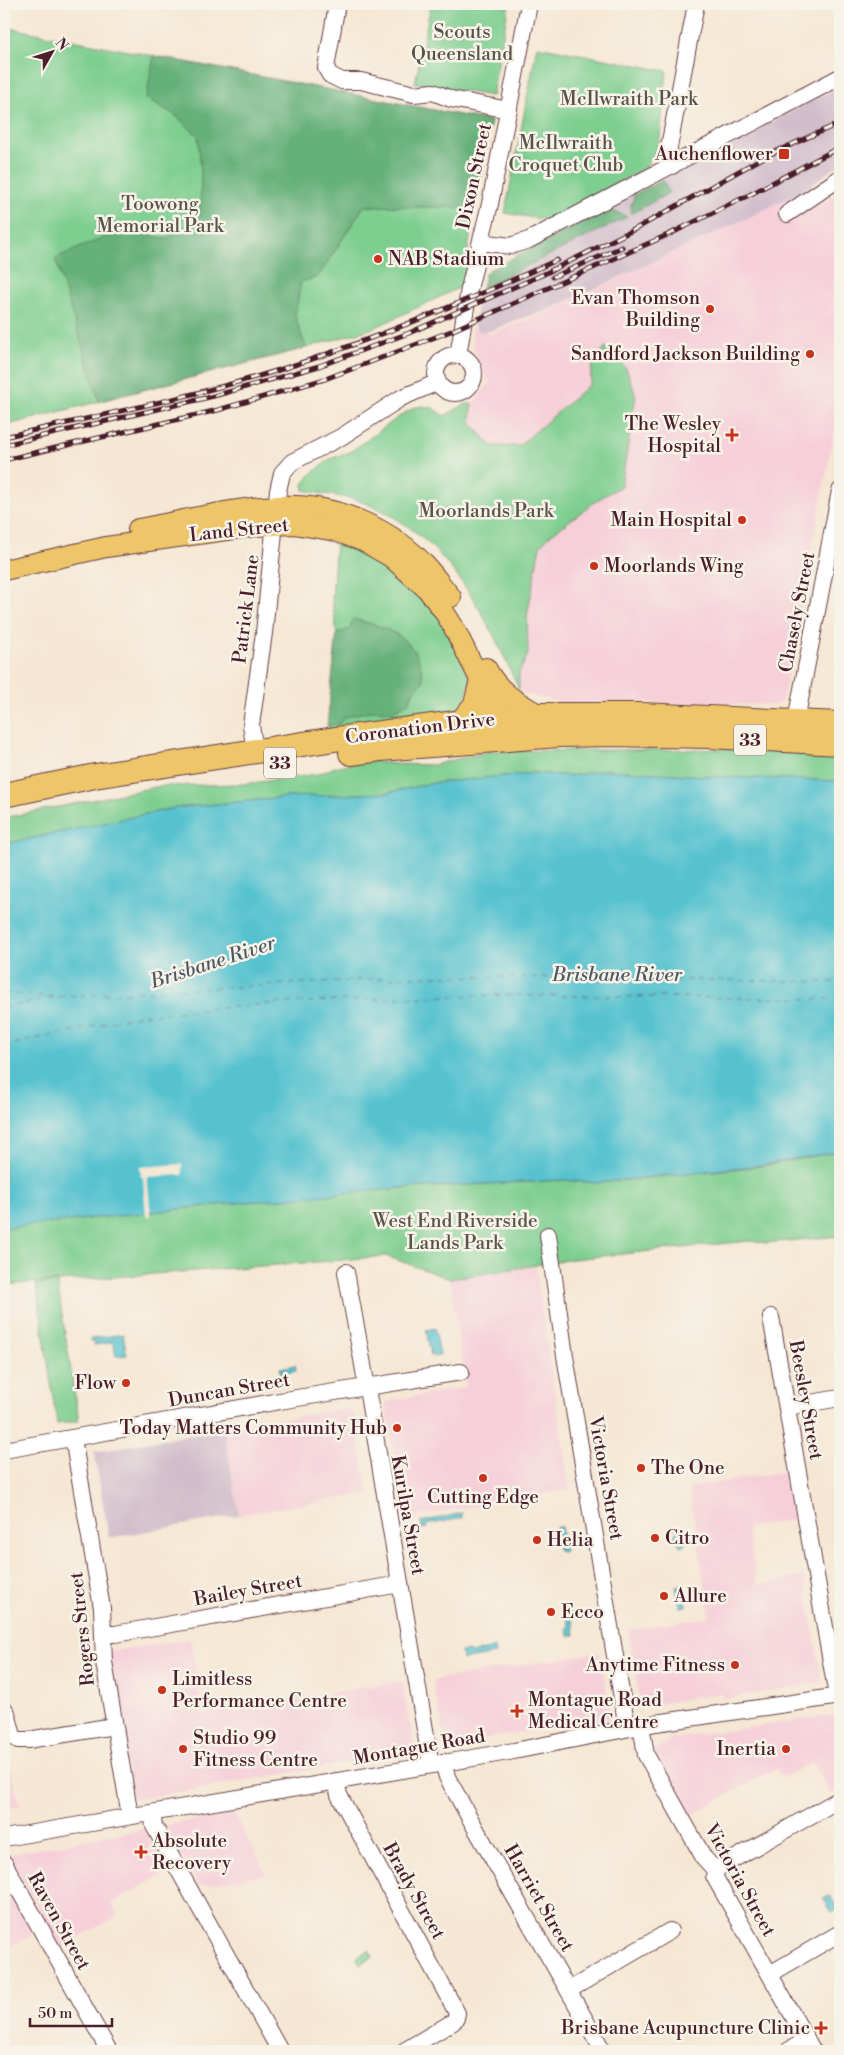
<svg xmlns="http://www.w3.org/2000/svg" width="844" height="2055" font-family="'Libre Bodoni',serif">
<rect width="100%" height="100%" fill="#f7f3e8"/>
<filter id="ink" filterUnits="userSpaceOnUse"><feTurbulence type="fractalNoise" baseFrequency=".02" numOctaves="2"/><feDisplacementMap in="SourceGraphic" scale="10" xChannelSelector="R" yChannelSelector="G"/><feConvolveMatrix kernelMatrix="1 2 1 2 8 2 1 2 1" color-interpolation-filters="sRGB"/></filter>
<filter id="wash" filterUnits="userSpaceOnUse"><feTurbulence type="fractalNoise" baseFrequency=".0096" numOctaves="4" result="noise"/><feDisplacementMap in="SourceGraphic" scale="20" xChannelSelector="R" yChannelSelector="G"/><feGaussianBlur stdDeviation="1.12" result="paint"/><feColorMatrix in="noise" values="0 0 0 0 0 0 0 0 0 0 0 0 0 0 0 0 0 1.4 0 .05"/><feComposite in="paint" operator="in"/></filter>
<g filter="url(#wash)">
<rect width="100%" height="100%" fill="#f5e7d3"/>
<g fill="#f6cfd9">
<polygon points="813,185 809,211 840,192 840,403 782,701 775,705 627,702 561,702 525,694 519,690 518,680 519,673 528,654 527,616 540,546 549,536 599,499 621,485 592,366 590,384 519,446 492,446 471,423 472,404 491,381 486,378 473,346 472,327 490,334 550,311"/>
<polygon points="535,1266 570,1489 406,1518 385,1402 466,1387 450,1279"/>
<polygon points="346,1408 354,1415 368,1493 239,1515 224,1429"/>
<polygon points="787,1471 795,1519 747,1528 757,1585 804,1576 822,1682 723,1699 722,1693 651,1705 642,1702 639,1697 628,1630 710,1617 689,1488"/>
<polygon points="190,1639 203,1714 402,1681 415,1751 133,1800 108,1652"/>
<polygon points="600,1652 611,1718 445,1745 433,1680"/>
<polygon points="840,1714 840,1789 831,1795 812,1762 782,1778 776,1768 690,1816 654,1750 671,1739"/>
<polygon points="4,1745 20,1806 4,1809"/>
<polygon points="234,1814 267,1874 199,1886 165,1825"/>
<polygon points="144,1829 170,1871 111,1903 118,1916 60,1947 16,1869 11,1854"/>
<polygon points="4,1882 34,1934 4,1950"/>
</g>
<g fill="#d1bdcb">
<polygon points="840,86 840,164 807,188 749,217 544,312 519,319 490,331 483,332 477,330 474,323 482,283 485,274 489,270"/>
<polygon points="224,1429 239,1515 109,1538 94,1452"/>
</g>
<g fill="#7dce8f" stroke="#64765d">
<polygon points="431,4 509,4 492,96 415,83"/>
<polygon points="4,27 491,121 474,208 463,286 374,328 306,348 4,426"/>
<polygon points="537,46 667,71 660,138 656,151 645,169 546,220 505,213"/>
<path d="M605 347 626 368 636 396 621 486 599 499 549 536 540 546 527 616 528 654 519 673V690C485 612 445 531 359 501 341 495 322 495 304 490L303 484 310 475 330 459 350 452 400 416 413 408 421 406 431 407 444 416 466 404H472L471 423 492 446H519L590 384 592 366Z"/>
<path d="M336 539C374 555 406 576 432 608 446 627 459 658 471 679L461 713 328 733 337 633 332 599Z"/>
<polygon points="733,749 840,753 840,781 721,777 606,770 571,776 534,773 434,783 386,793 288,797 175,808 4,844 4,818 160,786 244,784 318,774 338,766 355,763 371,761 395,764 433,765 490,751"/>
<polygon points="840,1151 840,1236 766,1243 749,1241 573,1259 450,1279 386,1256 330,1261 4,1285 4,1228 235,1203 402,1188 564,1180 597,1183 763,1166"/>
<polygon points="57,1282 79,1421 57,1424 36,1284"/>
<polygon points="369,1950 373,1957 360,1964 356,1957"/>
</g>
<g fill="#66b17a" stroke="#586852">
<polygon points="154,56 491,121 474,208 364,206 318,277 301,282 295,316 306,348 99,401 55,258 103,238 130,231 167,239 200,216 201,173 198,136 175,115 146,98"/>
<polygon points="663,180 669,193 631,214 631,205 635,194"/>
<polygon points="606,210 619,213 627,217 482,288 485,274 489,270"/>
<path d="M353 619C390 627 422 640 423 682L413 692 409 702 392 712 377 710 361 713 345 717 339 724 327 726 337 633 350 629Z"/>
</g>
<g fill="#56c2cf" stroke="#50707d">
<polygon points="606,770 721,777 840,781 840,1151 763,1165 597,1183 564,1180 402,1188 235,1203 4,1228 4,844 175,808 288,797 386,793 434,783 534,773 571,776"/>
<polygon points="435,1328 440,1355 431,1356 426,1330"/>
<polygon points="123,1334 127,1355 116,1356 113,1342 94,1345 94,1342 91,1342 90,1339"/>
<polygon points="295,1365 296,1371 281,1374 280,1368"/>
<polygon points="462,1513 462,1518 426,1525 427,1528 422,1529 421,1522"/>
<polygon points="558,1527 561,1527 565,1551 561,1552 558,1550 556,1541 557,1536 554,1533 554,1529"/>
<polygon points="682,1527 686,1545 680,1546 678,1541 676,1541 674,1534 677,1533 676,1528"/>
<polygon points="682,1585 686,1606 680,1607 676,1586"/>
<polygon points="565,1605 570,1605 575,1635 568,1636 567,1628 569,1628"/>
<polygon points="494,1648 495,1654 462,1660 461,1652 469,1651 470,1653"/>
<polygon points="830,1895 838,1909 832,1913 823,1898"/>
</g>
<polygon fill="#f5e7d3" points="182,1164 182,1175 147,1177 151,1216 146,1216 143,1177 141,1177 140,1167"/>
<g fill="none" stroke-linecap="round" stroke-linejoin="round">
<g stroke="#4e5864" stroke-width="1" stroke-dasharray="6 5" stroke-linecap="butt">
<polyline points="4,993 54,997 429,976 840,982"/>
<polyline points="4,1008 52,997"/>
<polyline points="4,1046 142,1015 277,1003 479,995 840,999"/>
</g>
</g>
</g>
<g filter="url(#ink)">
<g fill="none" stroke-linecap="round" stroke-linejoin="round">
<defs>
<g id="minor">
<polyline points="337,4 326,68 330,75 342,81 361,81 414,94 433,92 451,99 509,110"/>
<polyline points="672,166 669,157 669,147 696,4"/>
<polyline points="787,214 840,178"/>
<polyline points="481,242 510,246 529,240 840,77"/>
<circle cx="455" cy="374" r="19"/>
<polyline points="458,356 469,289 490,204 529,4"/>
<polyline points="794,731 840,491"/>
<polyline points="259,750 253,739 251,725 264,633 278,491 282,473 292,462 341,437 401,398 438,382"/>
<polyline points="548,1235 565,1356 627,1728"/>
<polyline points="346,1272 363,1365 431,1765"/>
<polyline points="771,1317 837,1696"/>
<polyline points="787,1407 840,1398"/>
<polyline points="73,1438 102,1608 104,1662 130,1816"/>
<polyline points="4,1450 297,1398 461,1372"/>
<polyline points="103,1634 115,1634 400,1584"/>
<polyline points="4,1709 7,1713 13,1736 18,1740 28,1740 114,1726"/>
<polyline points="641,1725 646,1755 704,1858 716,1871 714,1876 813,2051"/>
<polyline points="443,1762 447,1777 473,1824 603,2051"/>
<polyline points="336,1781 339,1795 457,2013 456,2018 453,2022 404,2051"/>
<polyline points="152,1813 154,1826 280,2051"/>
<polyline points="4,1838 514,1751 656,1723 840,1696"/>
<polyline points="4,1863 109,2051"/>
<polyline points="716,1871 718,1868 840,1799"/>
<polyline points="770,1974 840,1933"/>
<polyline points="569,1990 670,1931"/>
<polyline points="788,2051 807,2040"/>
</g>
<g id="major">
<path d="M138 529C188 520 246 504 296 506 342 507 394 531 425 565 434 575 442 586 451 597"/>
<polyline points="4,570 106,547 255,526 294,524 336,531 363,541 391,557 427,589 443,610 453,626 499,717 509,727"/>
<path d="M486 668C498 692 517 702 540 715"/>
<polyline points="459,722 474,704 480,680"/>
</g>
<g id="highway">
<polyline points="351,753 380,749 559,735 610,734 708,736 840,743"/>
<polyline points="4,795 95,776 191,761 335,739 499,717 540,715 641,715 840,724"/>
</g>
</defs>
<use href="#minor" stroke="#643d44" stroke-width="18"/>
<use href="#major" stroke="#643d44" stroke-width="22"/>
<use href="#highway" stroke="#643d44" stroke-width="26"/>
<use href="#minor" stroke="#fff" stroke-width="16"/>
<use href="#major" stroke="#eec569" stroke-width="20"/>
<use href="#highway" stroke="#eec569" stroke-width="24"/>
<defs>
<g id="rail">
<polyline points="553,277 622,247"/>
<path d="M4 437C96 416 189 398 279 370 374 340 466 301 557 260"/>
<polyline points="4,445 214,396 319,366 409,333 544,274 639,227 766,156 840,123"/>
<polyline points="4,460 218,410 325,379 368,363 451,331 672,233 751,194 840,147"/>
</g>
</defs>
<use href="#rail" stroke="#4a1f2b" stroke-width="5"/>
<use href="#rail" stroke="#f7f3e8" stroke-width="3" stroke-dasharray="9" stroke-linecap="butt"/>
</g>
</g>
<g fill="#c8321e" stroke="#f7f3e8" stroke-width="2">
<rect x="778" y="148" width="12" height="12" rx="2.5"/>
<circle cx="378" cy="259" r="5"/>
<circle cx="710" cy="309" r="5"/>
<circle cx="810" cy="354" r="5"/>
<path d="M729.5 427.5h5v5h5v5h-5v5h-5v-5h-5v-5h5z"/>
<circle cx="742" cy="520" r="5"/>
<circle cx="594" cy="566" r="5"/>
<circle cx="126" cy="1383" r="5"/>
<circle cx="397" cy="1428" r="5"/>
<circle cx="641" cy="1468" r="5"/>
<circle cx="483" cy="1478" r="5"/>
<circle cx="655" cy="1538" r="5"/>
<circle cx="537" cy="1540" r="5"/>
<circle cx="664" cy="1596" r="5"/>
<circle cx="551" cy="1612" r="5"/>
<circle cx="735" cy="1665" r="5"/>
<circle cx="162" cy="1690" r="5"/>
<path d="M514.5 1703.5h5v5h5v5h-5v5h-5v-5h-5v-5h5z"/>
<circle cx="183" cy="1749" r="5"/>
<circle cx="786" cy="1749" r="5"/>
<path d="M138.5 1844.5h5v5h5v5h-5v5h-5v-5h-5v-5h5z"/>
<path d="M818.5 2020.5h5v5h5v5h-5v5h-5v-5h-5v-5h5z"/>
</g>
<g text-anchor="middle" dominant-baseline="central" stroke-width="5" stroke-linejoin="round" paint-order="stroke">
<g fill="#f7f3e8" stroke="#7e5f64" stroke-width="1">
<rect x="734" y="724.5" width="32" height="31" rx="4"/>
<rect x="264" y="747.5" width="32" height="31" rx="4"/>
</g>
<g font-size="18" font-weight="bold" fill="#4a1f2b">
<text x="750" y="740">33</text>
<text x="280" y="763">33</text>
</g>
<g font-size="19" fill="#595449" stroke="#f7f3e8">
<text x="462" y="32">Scouts<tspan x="462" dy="22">Queensland</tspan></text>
<text x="629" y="99">McIlwraith Park</text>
<text x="566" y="143">McIlwraith<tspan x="566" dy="22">Croquet Club</tspan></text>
<text x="160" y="204">Toowong<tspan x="160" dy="22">Memorial Park</tspan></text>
<text x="486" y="511">Moorlands Park</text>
<text x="455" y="1221">West End Riverside<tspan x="455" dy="22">Lands Park</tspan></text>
</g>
<g font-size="19" fill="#4a1f2b" stroke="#f7f3e8" text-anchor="start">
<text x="773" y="154" text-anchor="end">Auchenflower</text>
<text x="388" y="259">NAB Stadium</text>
<text x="700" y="298" text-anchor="end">Evan Thomson<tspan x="700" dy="22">Building</tspan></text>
<text x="800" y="354" text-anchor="end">Sandford Jackson Building</text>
<text x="721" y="424" text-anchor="end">The Wesley<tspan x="721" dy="22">Hospital</tspan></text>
<text x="732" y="520" text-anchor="end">Main Hospital</text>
<text x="604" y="566">Moorlands Wing</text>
<text x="116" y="1383" text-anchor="end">Flow</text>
<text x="387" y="1428" text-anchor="end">Today Matters Community Hub</text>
<text x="651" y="1468">The One</text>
<text x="483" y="1497" text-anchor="middle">Cutting Edge</text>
<text x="665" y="1538">Citro</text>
<text x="547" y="1540">Helia</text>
<text x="674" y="1596">Allure</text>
<text x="561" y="1612">Ecco</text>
<text x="725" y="1665" text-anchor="end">Anytime Fitness</text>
<text x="172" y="1679">Limitless<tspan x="172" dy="22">Performance Centre</tspan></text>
<text x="528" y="1700">Montague Road<tspan x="528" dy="22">Medical Centre</tspan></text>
<text x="193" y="1738">Studio 99<tspan x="193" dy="22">Fitness Centre</tspan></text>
<text x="776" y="1749" text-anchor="end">Inertia</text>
<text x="152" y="1841">Absolute<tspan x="152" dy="22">Recovery</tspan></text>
<text x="810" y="2028" text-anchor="end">Brisbane Acupuncture Clinic</text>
</g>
<g font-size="19" fill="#4a1f2b" stroke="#f7f3e8">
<text transform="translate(474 176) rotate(-78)">Dixon Street</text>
<text transform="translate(239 530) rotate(-6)">Land Street</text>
<text transform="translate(246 609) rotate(-83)">Patrick Lane</text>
<text transform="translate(797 612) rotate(-79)">Chasely Street</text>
<text transform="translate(420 728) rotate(-7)">Coronation Drive</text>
<text transform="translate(229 1390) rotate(-10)">Duncan Street</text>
<text transform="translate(806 1400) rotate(80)">Beesley Street</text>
<text transform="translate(606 1478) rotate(80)">Victoria Street</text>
<text transform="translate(408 1515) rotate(80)">Kurilpa Street</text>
<text transform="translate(248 1590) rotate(-10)">Bailey Street</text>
<text transform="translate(82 1629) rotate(-96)">Rogers Street</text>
<text transform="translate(419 1747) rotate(-10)">Montague Road</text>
<text transform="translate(740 1880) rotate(61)">Victoria Street</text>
<text transform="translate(414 1891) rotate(61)">Brady Street</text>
<text transform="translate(539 1898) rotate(60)">Harriet Street</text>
<text transform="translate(59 1921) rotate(61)">Raven Street</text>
</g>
<g font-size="20" font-style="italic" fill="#4e5864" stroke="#f7f3e8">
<text transform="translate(213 963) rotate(-18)">Brisbane River</text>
<text x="617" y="975">Brisbane River</text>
</g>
</g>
<rect width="844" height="2055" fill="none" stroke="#f7f3e8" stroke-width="20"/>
<g transform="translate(52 52) rotate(51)" stroke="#f7f3e8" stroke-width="4" paint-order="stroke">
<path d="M0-4L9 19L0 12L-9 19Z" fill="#4a1f2b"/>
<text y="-8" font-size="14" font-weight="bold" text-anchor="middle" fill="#4a1f2b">N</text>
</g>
<path d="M30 2018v8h82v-8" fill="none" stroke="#4a1f2b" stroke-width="2.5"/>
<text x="38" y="2018" font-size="15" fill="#4a1f2b" stroke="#f7f3e8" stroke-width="4" paint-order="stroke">50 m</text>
</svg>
